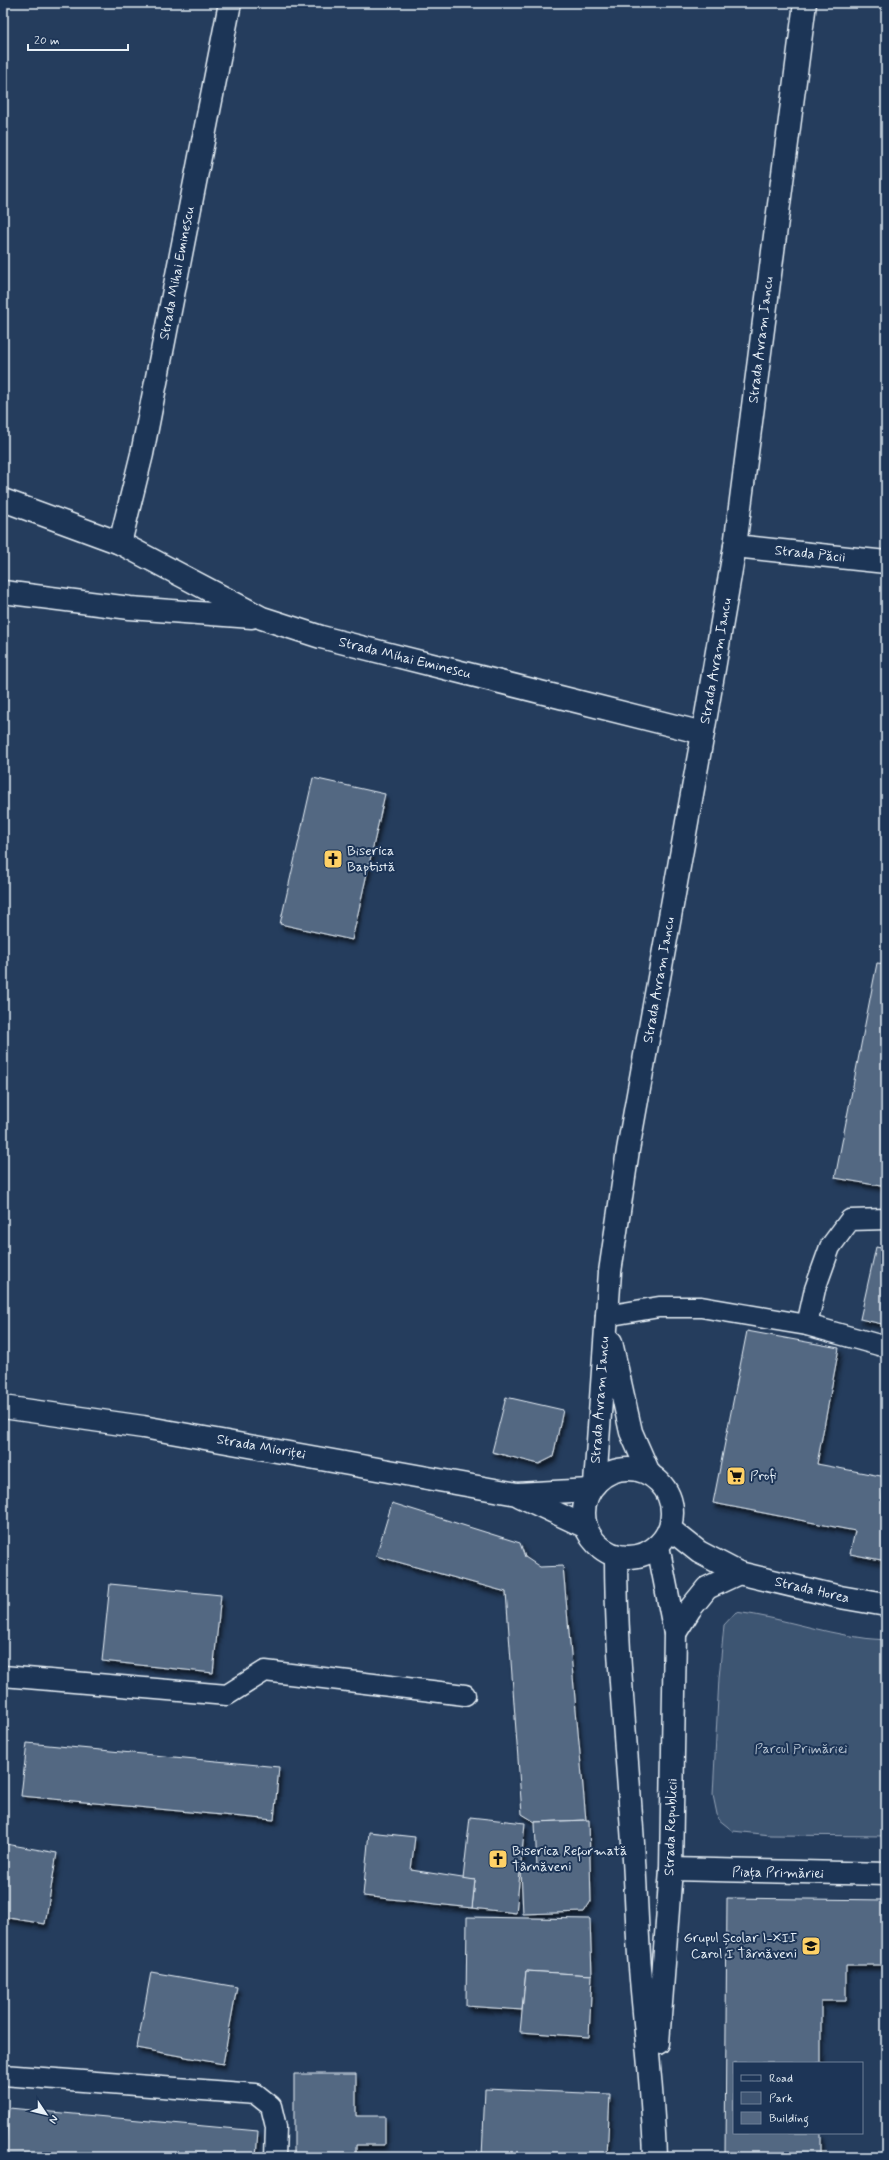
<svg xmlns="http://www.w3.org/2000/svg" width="889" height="2160" font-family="Mynerve,sans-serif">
<defs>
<filter id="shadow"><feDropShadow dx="2.5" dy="4.5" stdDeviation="2" flood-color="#0009"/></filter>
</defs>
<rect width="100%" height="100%" fill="#253d5d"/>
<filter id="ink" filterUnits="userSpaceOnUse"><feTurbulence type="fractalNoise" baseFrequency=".025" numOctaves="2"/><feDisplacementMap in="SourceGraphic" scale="8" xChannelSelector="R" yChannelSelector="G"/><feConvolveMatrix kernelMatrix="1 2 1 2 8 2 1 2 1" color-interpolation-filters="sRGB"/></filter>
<g filter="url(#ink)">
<path fill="#3e5472" stroke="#93a2b5" d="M736 1612C786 1618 835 1638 886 1640V1836L770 1835 733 1831 718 1819 713 1795 719 1678 724 1625Z"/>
<g fill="#536782" stroke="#e8f1f8" filter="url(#shadow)">
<polygon points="313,778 385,794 352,940 280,924"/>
<polygon points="877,963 886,964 886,1187 835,1178"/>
<polygon points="876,1247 886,1249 886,1325 860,1319"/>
<polygon points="747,1331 839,1348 817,1464 886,1477 882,1501 886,1502 886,1561 850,1554 855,1531 713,1503"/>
<polygon points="506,1397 563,1410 553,1457 539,1464 492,1452"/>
<polygon points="392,1503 520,1543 525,1557 540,1567 563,1566 586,1820 535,1822 522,1814 506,1592 376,1556"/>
<polygon points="110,1584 221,1595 213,1673 102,1661"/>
<polygon points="27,1743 279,1767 274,1820 21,1796"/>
<polygon points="470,1817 525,1823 516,1913 472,1908 475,1880 463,1879"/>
<polygon points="589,1820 591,1901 584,1912 523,1914 521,1870 537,1869 535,1822"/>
<polygon points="369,1832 415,1837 411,1870 475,1880 472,1908 363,1896"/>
<polygon points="6,1844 57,1853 45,1924 3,1917 3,1861"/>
<polygon points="727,1898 886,1900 886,1965 846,1965 846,2001 821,2001 821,2063 734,2063 734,2133 820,2133 820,2157 725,2157"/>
<polygon points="467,1917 590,1919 592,1975 526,1971 522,2010 466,2006"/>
<polygon points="526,1971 592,1975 589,2037 520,2032"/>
<polygon points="151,1972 237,1987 223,2064 137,2048"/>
<polygon points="294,2074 356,2074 356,2116 385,2116 385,2145 356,2145 356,2157 294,2157"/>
<polygon points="485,2089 610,2094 607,2157 482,2157"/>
<polygon points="9,2108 258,2131 256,2157 4,2157"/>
</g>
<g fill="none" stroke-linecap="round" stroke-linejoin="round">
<defs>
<g id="lane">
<polyline points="606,1316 659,1307 701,1307 807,1325 886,1347"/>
<polyline points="807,1325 815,1289 830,1247 850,1220 886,1219"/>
<polyline points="3,1676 227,1695 265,1671 465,1695"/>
<polyline points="3,2075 256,2094 271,2106 276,2127 275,2157"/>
</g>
<g id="street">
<polyline points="3,500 120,543 262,618 321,637 703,733"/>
<polyline points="120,543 142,454 230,3"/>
<polyline points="735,546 886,562"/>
<polyline points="3,592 130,608 252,617"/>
<polyline points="670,1529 699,1552 739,1573 840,1597 886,1605"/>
<polyline points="675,1633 690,1609 707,1588 739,1573"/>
<polyline points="671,1869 886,1874"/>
</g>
<g id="secondary">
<polyline points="611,1342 631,1432 649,1473"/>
<polyline points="3,1407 143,1427 517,1494 590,1490"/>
<circle cx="628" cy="1513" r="44"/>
<polyline points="595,1484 610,1272 628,1150 703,733 735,546 805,3"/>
<polyline points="520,1496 586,1527"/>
<path d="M616 1556C616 1643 625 1729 631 1816 635 1862 636 1908 639 1955 644 2022 653 2089 655 2157"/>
<polyline points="658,2043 671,1869 675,1633 658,1546"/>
</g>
</defs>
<use href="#lane" stroke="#e8f1f8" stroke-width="23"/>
<use href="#street" stroke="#e8f1f8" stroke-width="25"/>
<use href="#secondary" stroke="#e8f1f8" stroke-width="25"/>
<use href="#lane" stroke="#1d3557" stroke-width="20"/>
<use href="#street" stroke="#1d3557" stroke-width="22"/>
<use href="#secondary" stroke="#1d3557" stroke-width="22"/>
</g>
</g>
<defs>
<symbol id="church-square" viewBox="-11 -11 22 22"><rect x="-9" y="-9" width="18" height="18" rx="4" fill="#ffd166" stroke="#1d3557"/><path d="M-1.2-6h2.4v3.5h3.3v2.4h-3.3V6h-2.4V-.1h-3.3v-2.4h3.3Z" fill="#111"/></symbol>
<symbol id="supermarket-square" viewBox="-11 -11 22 22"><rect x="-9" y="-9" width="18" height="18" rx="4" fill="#ffd166" stroke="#1d3557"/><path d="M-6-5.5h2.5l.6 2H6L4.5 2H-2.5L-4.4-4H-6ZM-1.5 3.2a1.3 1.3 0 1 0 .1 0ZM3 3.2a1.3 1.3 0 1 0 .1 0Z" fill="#111"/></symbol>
<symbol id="university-square" viewBox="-11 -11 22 22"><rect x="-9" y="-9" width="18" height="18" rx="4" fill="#ffd166" stroke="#1d3557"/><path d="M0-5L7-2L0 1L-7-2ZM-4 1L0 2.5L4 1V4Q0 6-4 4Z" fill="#111"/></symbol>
</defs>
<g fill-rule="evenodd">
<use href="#church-square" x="322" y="848" width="22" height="22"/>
<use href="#supermarket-square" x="725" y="1465" width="22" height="22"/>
<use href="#church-square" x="487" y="1848" width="22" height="22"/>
<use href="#university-square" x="800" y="1935" width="22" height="22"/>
</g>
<g text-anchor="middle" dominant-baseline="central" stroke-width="4" stroke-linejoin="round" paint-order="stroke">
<g font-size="14" fill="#e8f1f8" stroke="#1d3557">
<text transform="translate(177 273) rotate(-79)">Strada Mihai Eminescu</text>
<text transform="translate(761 340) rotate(-83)">Strada Avram Iancu</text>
<text transform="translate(810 554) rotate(6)">Strada Păcii</text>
<text transform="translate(405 658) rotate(14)">Strada Mihai Eminescu</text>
<text transform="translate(716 661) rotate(-80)">Strada Avram Iancu</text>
<text transform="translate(659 980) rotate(-80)">Strada Avram Iancu</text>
<text transform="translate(600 1400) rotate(-86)">Strada Avram Iancu</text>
<text transform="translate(261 1447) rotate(10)">Strada Mioriței</text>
<text transform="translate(812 1590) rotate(13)">Strada Horea</text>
<text transform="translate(671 1827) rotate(-88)">Strada Republicii</text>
<text transform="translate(778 1873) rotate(1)">Piața Primăriei</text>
</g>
<g font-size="14" fill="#e8f1f8" stroke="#1d3557" text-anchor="start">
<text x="347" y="851">Biserica<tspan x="347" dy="16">Baptistă</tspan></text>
<text x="750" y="1476">Profi</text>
<text x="512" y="1851">Biserica Reformată<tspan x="512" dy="16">Târnăveni</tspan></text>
<text x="797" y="1938" text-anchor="end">Grupul Școlar I-XII<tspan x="797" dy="16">Carol I Târnăveni</tspan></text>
</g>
<g font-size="14" fill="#b5c2d0" stroke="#1d3557">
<text x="801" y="1749">Parcul Primăriei</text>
</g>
</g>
<rect width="889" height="2160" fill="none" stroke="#1d3557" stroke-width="16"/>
<rect x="8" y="8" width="873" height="2144" fill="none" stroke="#e8f1f8" stroke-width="1.5" filter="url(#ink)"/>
<rect x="733" y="2062" width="130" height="72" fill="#1d3557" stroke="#6e8097"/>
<rect x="741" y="2075" width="20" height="6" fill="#1d3557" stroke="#6e8097"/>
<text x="769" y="2082" font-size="12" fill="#e8f1f8">Road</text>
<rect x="741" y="2092" width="20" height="12" fill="#3e5472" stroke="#6e8097"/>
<text x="769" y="2102" font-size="12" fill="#e8f1f8">Park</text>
<rect x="741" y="2112" width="20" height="12" fill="#536782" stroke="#6e8097"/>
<text x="769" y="2122" font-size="12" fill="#e8f1f8">Building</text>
<g transform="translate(46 2114) rotate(125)" stroke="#1d3557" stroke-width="3" paint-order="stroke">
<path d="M0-3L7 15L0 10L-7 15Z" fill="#e8f1f8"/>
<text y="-6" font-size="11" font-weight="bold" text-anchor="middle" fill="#e8f1f8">N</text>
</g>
<path d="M28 44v6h100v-6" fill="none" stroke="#e8f1f8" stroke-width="2"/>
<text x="34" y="44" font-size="12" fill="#e8f1f8" stroke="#1d3557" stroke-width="3" paint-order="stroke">20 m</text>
</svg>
